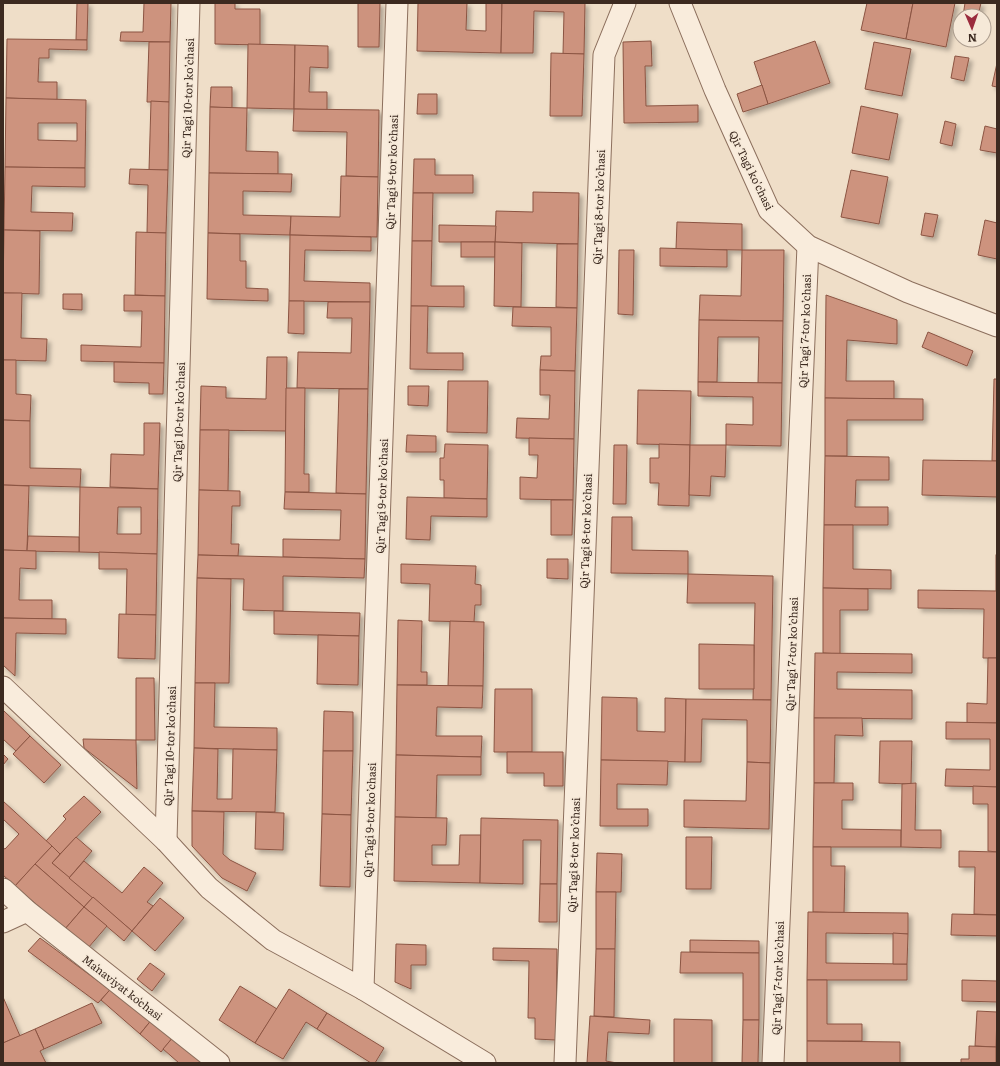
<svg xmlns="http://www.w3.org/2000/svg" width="1000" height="1066" font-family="Literata,serif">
<defs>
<filter id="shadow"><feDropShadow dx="3.5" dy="3.5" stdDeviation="2" flood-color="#0004"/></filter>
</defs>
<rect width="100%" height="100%" fill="#efdec8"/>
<g fill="#cd937e" stroke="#8b5442" fill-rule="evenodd" filter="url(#shadow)">
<polygon points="77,3 88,3 87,40 76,40"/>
<polygon points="144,3 171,3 170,42 120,41 121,32 143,32"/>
<polygon points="215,3 235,3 235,9 260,9 260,45 215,44"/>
<polygon points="358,3 380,3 379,47 358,47"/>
<polygon points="418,3 467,3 466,30 486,31 486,3 502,3 501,53 417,51"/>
<polygon points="502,3 585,3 584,54 563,54 564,12 534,11 533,53 501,53"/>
<polygon points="867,3 913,3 906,39 861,30"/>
<polygon points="913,3 955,3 946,47 906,39"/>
<polygon points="965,3 981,3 978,16 963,16"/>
<polygon points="7,39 87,40 87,50 49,49 49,58 39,58 38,82 57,82 57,100 6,98"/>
<polygon points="651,41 652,66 645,66 646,106 698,105 698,122 624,123 623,42"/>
<polygon points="815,41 830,83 768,104 754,62"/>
<polygon points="149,42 170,42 169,102 147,102"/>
<polygon points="874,42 911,49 902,96 865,89"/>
<polygon points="248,44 295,45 294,109 247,108"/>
<polygon points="295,45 328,46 328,68 310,67 309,92 327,92 327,110 294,109"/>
<polygon points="551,53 584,54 582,116 550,116"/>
<polygon points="955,56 969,58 964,81 951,78"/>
<polygon points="997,63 997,87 992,86"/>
<polygon points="762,85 768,104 743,112 737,94"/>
<polygon points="211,87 232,87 232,108 210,107"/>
<polygon points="418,94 437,94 437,114 417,114"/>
<path d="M6 98 86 100 85 168 5 167ZM38 123H77V141L38 140Z"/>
<polygon points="151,101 169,102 168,170 149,170"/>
<polygon points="861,106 898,114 889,160 852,153"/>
<polygon points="210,107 247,108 246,151 278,152 278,174 209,173"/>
<polygon points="294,109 379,110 378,177 346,176 347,132 293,131"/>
<polygon points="945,121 956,124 952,146 940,143"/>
<polygon points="985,126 997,129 997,153 980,150"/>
<polygon points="414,159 435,159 435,175 473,175 473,193 413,193"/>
<polygon points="5,167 85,168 85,187 32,186 31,212 73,213 72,231 4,230"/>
<polygon points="130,169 168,170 166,233 147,233 148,185 129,184"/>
<polygon points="851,170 888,177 879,224 841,217"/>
<polygon points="209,173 292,174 291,192 243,191 243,215 291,216 290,235 208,233"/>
<polygon points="341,176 378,177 377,237 290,235 291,216 340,217"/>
<polygon points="533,192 579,193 578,244 495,242 496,211 533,212"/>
<polygon points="413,193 433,193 432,241 412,241"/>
<polygon points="925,213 938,215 933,237 921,235"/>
<polygon points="985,220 997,223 997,259 978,255"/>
<polygon points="677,222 742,224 742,250 676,249"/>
<polygon points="439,225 496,226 495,242 439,242"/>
<polygon points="4,230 40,231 39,294 3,293"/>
<polygon points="136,232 166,233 165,296 135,295"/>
<polygon points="208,233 240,234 240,261 246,261 246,288 268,289 268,301 207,299"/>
<polygon points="290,235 371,237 371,251 305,250 304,281 370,283 370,302 289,301"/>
<polygon points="412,241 432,241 431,286 464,286 464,307 411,306"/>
<rect x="461" y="242" width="34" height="15"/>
<polygon points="495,242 522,243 521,307 494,306"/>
<polygon points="557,244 578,244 577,308 556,307"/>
<polygon points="660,248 727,250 727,267 660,266"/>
<polygon points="619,250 634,250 633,315 618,314"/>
<polygon points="742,250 784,250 783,321 699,320 700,295 741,296"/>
<polygon points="3,293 22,293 21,338 47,339 46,361 3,360"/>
<polygon points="63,294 82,294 82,310 63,309"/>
<polygon points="124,295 165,296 164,363 81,361 81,345 141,347 142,311 124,311"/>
<polygon points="826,295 897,320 897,344 847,340 846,381 894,381 894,399 825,398"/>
<polygon points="289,301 304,301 304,334 288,333"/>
<polygon points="328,302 370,302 368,389 297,388 298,352 351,353 352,318 327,318"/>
<polygon points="411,306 428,306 427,353 463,353 463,370 410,369"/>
<polygon points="513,307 577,308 575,371 540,370 541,356 551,356 551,327 512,326"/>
<polygon points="699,320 783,321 782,383 758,383 759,337 718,337 717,382 698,382"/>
<polygon points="928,332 973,351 967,366 922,347"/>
<polygon points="267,357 287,357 286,431 200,430 201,386 226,387 226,398 266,399"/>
<polygon points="3,360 16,360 16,394 31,395 30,421 3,420"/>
<polygon points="114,362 164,363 163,394 149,394 149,383 114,382"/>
<polygon points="540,370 575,371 574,439 516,438 517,418 549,419 550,395 540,395"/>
<polygon points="994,379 997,379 997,461 992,461"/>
<polygon points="448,381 488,381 487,433 447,432"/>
<polygon points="698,382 782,383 781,446 726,445 726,424 753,425 753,397 698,396"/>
<polygon points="408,386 429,386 428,406 408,405"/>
<polygon points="286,388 305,388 304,474 309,474 309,492 285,492"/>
<polygon points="339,389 368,389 366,494 336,493"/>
<polygon points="638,390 691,391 690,445 637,444"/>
<polygon points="825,398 923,399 923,420 847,420 847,456 825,456"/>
<polygon points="3,420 30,421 30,468 81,469 80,487 3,485"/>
<polygon points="144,423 160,423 158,489 110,487 111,454 144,455"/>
<polygon points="200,430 229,430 228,491 199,490"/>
<polygon points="407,435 436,436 436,452 406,452"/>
<polygon points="529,438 574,439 573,500 520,499 520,477 537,478 538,455 529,455"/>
<polygon points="445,444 488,445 487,499 444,498 444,480 440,480 440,458 444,458"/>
<polygon points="659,444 690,445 689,506 658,505 659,483 650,483 650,458 659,458"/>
<polygon points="614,445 627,445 626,504 613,504"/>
<polygon points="690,445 726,445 725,477 711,476 710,496 689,495"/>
<polygon points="825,456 889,457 889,480 856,480 855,507 888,507 888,525 824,525"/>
<polygon points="923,460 997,461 997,497 922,495"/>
<polygon points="3,485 29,486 27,551 3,550"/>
<path d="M80 487 158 489 157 554 79 552ZM118 507H141V534H117Z"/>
<polygon points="199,490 240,491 240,506 232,506 231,544 239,544 238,556 198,555"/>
<polygon points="285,492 366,494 365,559 283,557 283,539 340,540 341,510 284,509"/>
<polygon points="407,497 487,499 487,517 431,516 430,540 406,539"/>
<polygon points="551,500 573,500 572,535 551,535"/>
<polygon points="612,517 632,517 632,550 688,551 688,574 611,573"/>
<polygon points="824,525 853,525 853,569 891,570 891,589 823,588"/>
<polygon points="28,536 79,537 79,552 27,551"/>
<polygon points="3,550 36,551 36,569 20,568 19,600 52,600 52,619 3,618"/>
<polygon points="99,552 157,554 156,615 126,615 127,569 99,569"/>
<polygon points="198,555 365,559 364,578 283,576 283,611 243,610 244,579 197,578"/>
<rect x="996" y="555" width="1" height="36"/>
<polygon points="547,559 568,559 568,579 547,578"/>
<polygon points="401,564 476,566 475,584 481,585 481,605 475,605 474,622 429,621 430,584 401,583"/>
<polygon points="688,574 773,576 771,700 753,700 755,603 687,603"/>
<polygon points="197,578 231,579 229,683 195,683"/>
<polygon points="823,588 868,589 868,610 840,610 840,654 823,653"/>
<polygon points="918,590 997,591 997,658 983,658 984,609 918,608"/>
<polygon points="274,611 360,613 359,636 274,634"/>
<polygon points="119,614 156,615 155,659 118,658"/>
<polygon points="3,618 66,619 66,634 16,633 15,676 3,665"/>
<polygon points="398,620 422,621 421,672 427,672 427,685 397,685"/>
<polygon points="450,621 484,622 483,686 448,686"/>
<polygon points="318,635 359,636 358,685 317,684"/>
<polygon points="699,644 754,645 754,689 699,689"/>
<polygon points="815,653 912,654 912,673 837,672 837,689 912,690 912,719 814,718"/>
<polygon points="988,658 997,658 997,723 967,723 967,703 987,704"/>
<polygon points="136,678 154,678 155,740 136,740"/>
<polygon points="195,683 215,683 214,727 277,728 277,750 194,748"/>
<polygon points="397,685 483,686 482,708 437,707 436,736 482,736 481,757 396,755"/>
<polygon points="495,689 532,689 532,752 494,752"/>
<polygon points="602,697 637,698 637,731 665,732 665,698 686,699 685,762 601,760"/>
<polygon points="686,699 771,700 770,763 747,762 747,720 702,719 701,762 685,762"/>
<polygon points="3,710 30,736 16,751 3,739"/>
<polygon points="324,711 353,712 353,751 323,751"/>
<polygon points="814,718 862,718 863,736 835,735 834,783 814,783"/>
<polygon points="946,722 997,723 997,787 945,786 946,769 990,770 990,739 946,739"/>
<polygon points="30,736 61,765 44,783 13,754"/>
<polygon points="83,739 136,740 137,789 84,748"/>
<polygon points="880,741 912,741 911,784 879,783"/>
<polygon points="194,748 218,749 217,799 232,799 233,749 277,750 275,812 192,811"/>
<polygon points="323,751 353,751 351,815 322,814"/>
<polygon points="507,752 563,752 563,786 544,786 544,773 507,773"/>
<polygon points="3,754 8,759 3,765"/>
<polygon points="396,755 481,757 481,775 437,775 436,818 395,817"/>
<polygon points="601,760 668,761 667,785 617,784 617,809 648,809 648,826 600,826"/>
<polygon points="747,762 770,763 769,829 684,827 684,800 746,801"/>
<polygon points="814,783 853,783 853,800 842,800 842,829 901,830 901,847 813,847"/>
<polygon points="916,783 915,830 941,830 941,848 901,847 902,784"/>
<polygon points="973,786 997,787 997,852 988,851 988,804 973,804"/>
<polygon points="84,796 101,812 60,854 46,841 66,819 63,816"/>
<polygon points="3,801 52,846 15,886 3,875 3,848 5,849 19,834 3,819"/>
<polygon points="192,811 224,812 223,854 230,860 256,873 247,891 222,878 192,846"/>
<polygon points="256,812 284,813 283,850 255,849"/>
<polygon points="322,814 351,815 350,887 320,886"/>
<polygon points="395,817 447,818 446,845 432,845 432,865 459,865 460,835 481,835 480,883 394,881"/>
<polygon points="481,818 558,820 557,884 540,884 541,840 523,840 523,884 480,883"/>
<polygon points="76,837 92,851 69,878 52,863"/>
<polygon points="686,837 712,837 711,889 686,889"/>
<polygon points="52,846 60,854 52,863 93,897 84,907 35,864"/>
<polygon points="813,847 831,847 831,866 845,866 844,913 813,912"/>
<polygon points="959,851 997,852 997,915 974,914 975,867 959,867"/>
<polygon points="597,853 622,854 621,892 596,892"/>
<polygon points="84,861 122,893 144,867 163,883 147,902 153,906 132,931 69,878"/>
<polygon points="35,864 84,907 65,929 15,886"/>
<polygon points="540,884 557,884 557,922 539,922"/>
<polygon points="596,892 616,892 615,949 596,949"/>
<polygon points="93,897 132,931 124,941 84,907"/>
<polygon points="160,898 184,918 155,951 132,931"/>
<polygon points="84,907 107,926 88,948 65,929"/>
<polygon points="808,912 908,913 908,934 826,933 826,963 907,964 907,980 807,980"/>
<polygon points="952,914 997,915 997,936 951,935"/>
<polygon points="893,933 908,934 907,964 893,964"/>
<polygon points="40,938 110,990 98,1003 28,951"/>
<polygon points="690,940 759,941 759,953 690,952"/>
<polygon points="396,944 426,945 426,965 411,965 411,989 395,982"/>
<polygon points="493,948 557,949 556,1040 535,1039 535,1018 528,1018 529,961 493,960"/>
<polygon points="596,949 615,949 614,1017 594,1016"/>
<polygon points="681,952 759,953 759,1020 743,1020 743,973 680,973"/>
<polygon points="150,963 165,974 152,991 137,979"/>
<polygon points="807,980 827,980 827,1024 862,1024 862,1041 807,1041"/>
<polygon points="962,980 997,981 997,1002 962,1001"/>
<polygon points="114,985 153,1018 140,1034 101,1000"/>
<polygon points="240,986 277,1009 255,1043 219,1020"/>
<polygon points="289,989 327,1013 317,1029 306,1022 283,1059 255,1043"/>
<polygon points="3,997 20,1036 3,1043"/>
<polygon points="92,1003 102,1023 44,1049 35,1029"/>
<polygon points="977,1011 997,1012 996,1047 975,1046"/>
<polygon points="327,1013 384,1048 375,1063 371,1063 317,1029"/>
<polygon points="590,1016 650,1020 649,1034 608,1032 606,1061 617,1063 587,1063"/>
<polygon points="153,1018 174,1036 161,1052 140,1034"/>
<polygon points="674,1019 712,1020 712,1063 674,1063"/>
<polygon points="743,1020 759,1020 758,1063 742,1063"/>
<polygon points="35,1029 44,1049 40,1051 46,1063 3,1063 3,1043"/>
<polygon points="174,1036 207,1063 179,1063 163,1049"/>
<polygon points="807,1041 900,1042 900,1063 807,1063"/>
<polygon points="969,1046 996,1047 996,1063 961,1063 961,1059 969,1059"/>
</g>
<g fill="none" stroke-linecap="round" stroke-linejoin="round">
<defs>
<g id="minor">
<polyline points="680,3 715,90 769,210 808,246 908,292 997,326"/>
<polyline points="3,687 166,841 209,888 273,940 363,989 485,1063"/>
<polyline points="166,841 189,3"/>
<polyline points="3,889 27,911 219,1063"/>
<polyline points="3,922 27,911"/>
<polyline points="363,989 397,3"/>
<polyline points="565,1063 604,55 625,3"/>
<polyline points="773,1063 808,246"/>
</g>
</defs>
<use href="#minor" stroke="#8c6f5d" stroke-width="23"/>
<use href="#minor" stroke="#f9ecdc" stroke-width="21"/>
</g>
<g text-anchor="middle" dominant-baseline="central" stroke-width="3.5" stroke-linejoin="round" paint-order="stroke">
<g font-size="11" fill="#3c2a20" stroke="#f6e9d8">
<text transform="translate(187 98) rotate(-88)">Qir Tagi 10-tor koʼchasi</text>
<text transform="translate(752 170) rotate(64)">Qir Tagi ko'chasi</text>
<text transform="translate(391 172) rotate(-88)">Qir Tagi 9-tor koʼchasi</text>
<text transform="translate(598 207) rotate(-88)">Qir Tagi 8-tor koʼchasi</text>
<text transform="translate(804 331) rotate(-88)">Qir Tagi 7-tor koʼchasi</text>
<text transform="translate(178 422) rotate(-88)">Qir Tagi 10-tor koʼchasi</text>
<text transform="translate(381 496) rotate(-88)">Qir Tagi 9-tor koʼchasi</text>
<text transform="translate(585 531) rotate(-88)">Qir Tagi 8-tor koʼchasi</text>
<text transform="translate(791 654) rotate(-88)">Qir Tagi 7-tor koʼchasi</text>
<text transform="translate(169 746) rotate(-88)">Qir Tagi 10-tor koʼchasi</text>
<text transform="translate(369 820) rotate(-88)">Qir Tagi 9-tor koʼchasi</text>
<text transform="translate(573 855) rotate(-88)">Qir Tagi 8-tor koʼchasi</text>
<text transform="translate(777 978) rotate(-88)">Qir Tagi 7-tor koʼchasi</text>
<text transform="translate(123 987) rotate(38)">Maʻnaviyat koʻchasi</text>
</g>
</g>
<rect width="1000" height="1066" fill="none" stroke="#3c2a20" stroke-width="8"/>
<g transform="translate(972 28) rotate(178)"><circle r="19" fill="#f6e9d8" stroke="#ac9d8e"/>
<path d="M0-3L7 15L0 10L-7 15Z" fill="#9b2c3d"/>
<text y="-6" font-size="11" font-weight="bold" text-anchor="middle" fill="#3c2a20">N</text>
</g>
</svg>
